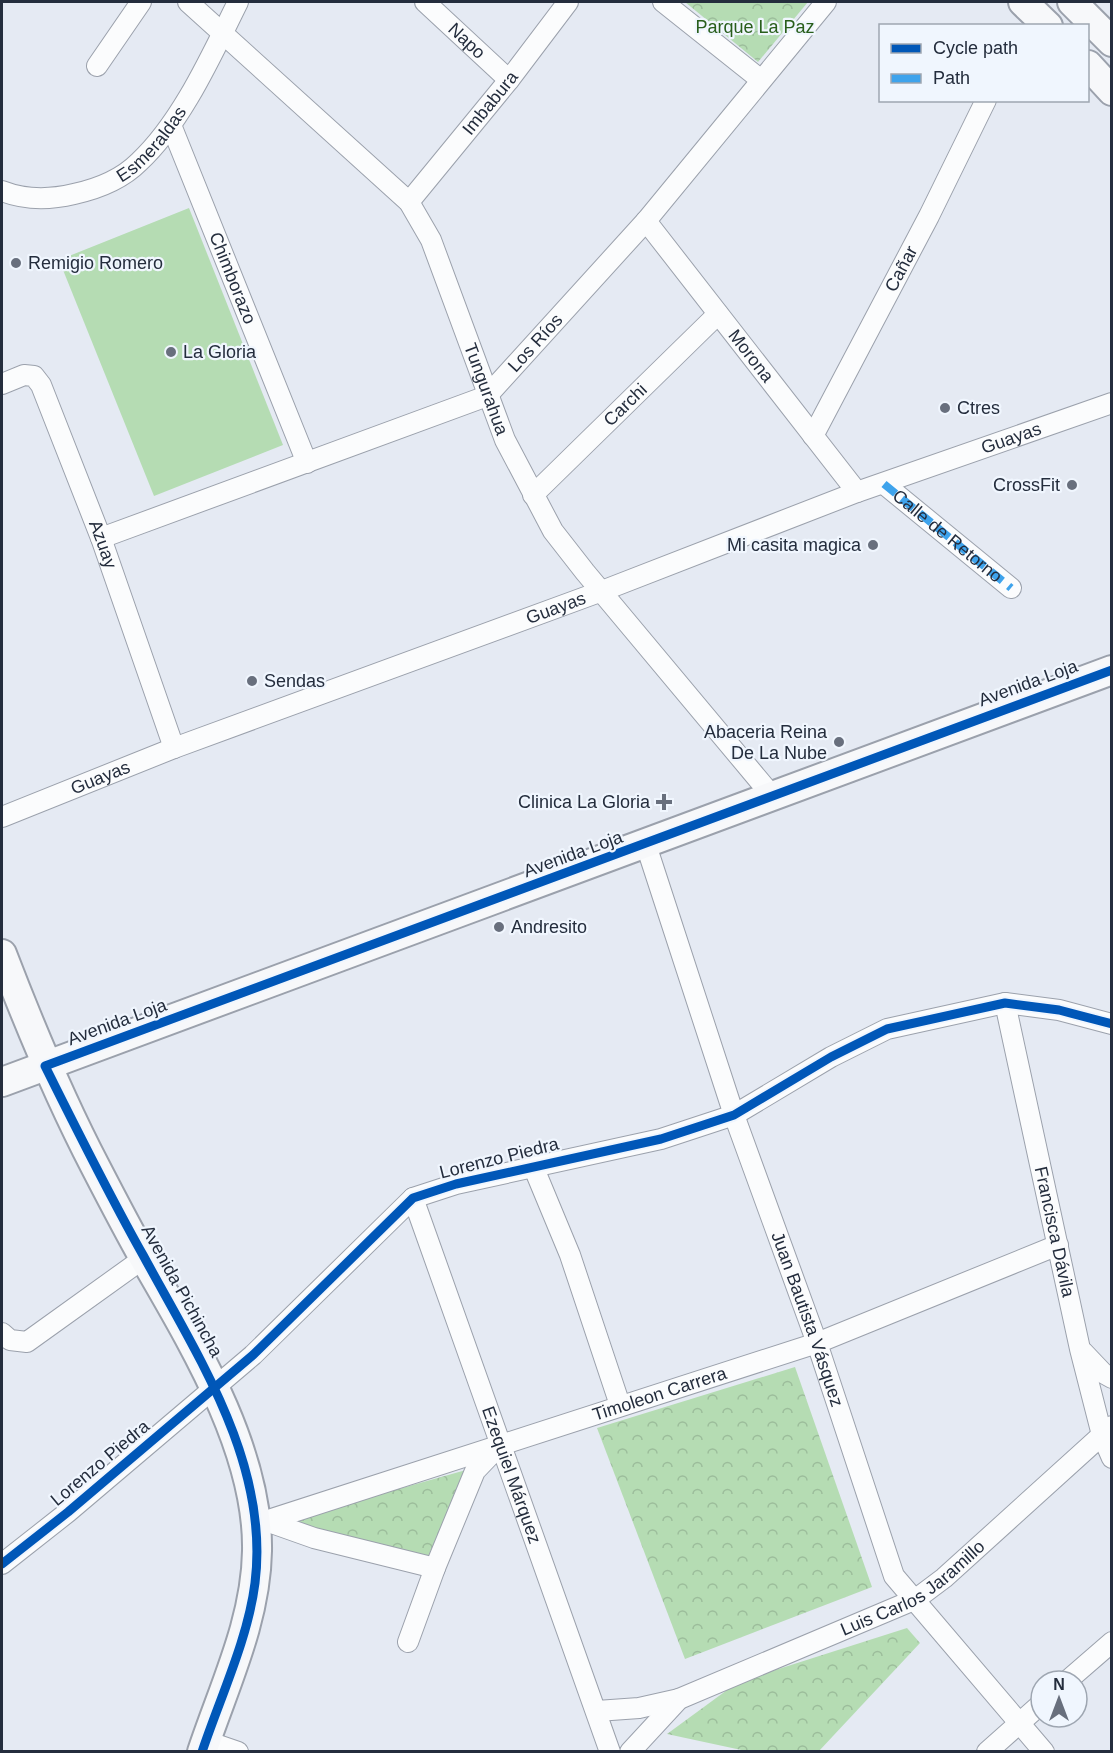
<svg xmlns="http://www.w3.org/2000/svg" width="1113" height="1753" font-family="Helvetica,sans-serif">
<defs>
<pattern id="park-crowns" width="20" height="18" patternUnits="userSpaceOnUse" patternTransform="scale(1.5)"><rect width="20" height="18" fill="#b5dcb3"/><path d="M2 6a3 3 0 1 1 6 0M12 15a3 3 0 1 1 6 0" fill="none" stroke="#9cbd9b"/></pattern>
</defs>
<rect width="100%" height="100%" fill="#e5eaf3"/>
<g fill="url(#park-crowns)">
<polygon points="685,2 808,2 758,62"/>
<polygon points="795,1367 872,1587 685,1659 597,1428"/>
<polygon points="466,1470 427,1559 288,1520"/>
<polygon points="907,1628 920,1643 819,1751 746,1751 667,1734 738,1682"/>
</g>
<g fill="#b5dcb3">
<polygon points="701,2 749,2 730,25"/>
<polygon points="189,208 283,445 154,496 59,260"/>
</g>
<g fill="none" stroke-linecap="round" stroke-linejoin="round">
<defs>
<g id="street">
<path id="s1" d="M188 2 409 202 431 240 505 440 553 531 585 572 773 797"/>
<path id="s2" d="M425 2 509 80"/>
<polyline points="663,2 761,80"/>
<polyline points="97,66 141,2"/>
<path id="s3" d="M171 125 307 463"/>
<path id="s4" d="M2 191C25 200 49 200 74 194 97 189 122 179 139 162 182 122 212 54 238 2"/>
<path id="s5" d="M409 202 509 80 568 2"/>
<path id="s6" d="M646 221 857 492"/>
<path id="s7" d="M2 384 24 375 34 376 41 385 101 538 174 748"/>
<path id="s8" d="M813 436 929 216 986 100"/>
<polyline points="884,484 1011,588"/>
<path id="s9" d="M533 495 718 314"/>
<path id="s10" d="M101 538 487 396 646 221 826 2"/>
<path id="s11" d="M2 817 174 748 602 591 857 492 1112 403"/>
<path id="s12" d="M646 845 734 1115 817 1343 894 1576 1044 1752"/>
<path id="s13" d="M1005 1003 1080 1349 1102 1435 1112 1458"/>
<polyline points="533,1166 570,1255 620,1405"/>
<path id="s14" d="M413 1198 610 1752"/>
<polyline points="2,1333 10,1340 27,1342 144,1258"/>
<polyline points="1083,1352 1103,1373 1112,1378"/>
<polyline points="266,1521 314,1538 435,1568"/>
<path id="s15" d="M256 1524 817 1343 1058 1245"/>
<polyline points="2,1564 68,1512 253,1355 413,1198 456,1184 661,1139 734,1115 831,1057 887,1029 1005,1003 1059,1010 1112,1024"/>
<polyline points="408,1642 435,1568 475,1471 499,1446"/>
<polyline points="1067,1681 1112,1642"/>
<polyline points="597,1711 639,1708 679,1699"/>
<polyline points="206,1741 238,1752"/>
<path id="s16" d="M630 1752 679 1699 916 1599 944 1578 1112 1426"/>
<polyline points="987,1752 1041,1704"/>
</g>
<g id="secondary">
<polyline points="1023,2 1048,26"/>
<polyline points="1072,2 1112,42"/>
<polyline points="1088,65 1112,91"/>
<path d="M2 954C30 1027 59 1097 95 1166 111 1197 127 1228 144 1258 193 1343 259 1451 257 1551 256 1621 224 1686 202 1752"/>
<polyline points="2,1082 1112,670"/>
</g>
</defs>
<use href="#street" stroke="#9ba1ac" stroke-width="22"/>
<use href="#secondary" stroke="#9ba1ac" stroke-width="32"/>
<use href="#street" stroke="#fbfcfd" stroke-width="20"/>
<use href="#secondary" stroke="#f7f8fa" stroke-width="28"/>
<path stroke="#3ea3ec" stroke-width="8" stroke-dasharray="15 8" stroke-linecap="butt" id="s17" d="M884 484 1011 588"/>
<defs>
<g id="cycleway">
<polyline points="2,1564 68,1512 253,1355 413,1198 456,1184 661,1139 734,1115 831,1057 887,1029 1005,1003 1059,1010 1112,1024"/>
<path d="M202 1752C220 1698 248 1639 255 1583 270 1464 197 1355 143 1255 108 1193 77 1130 45 1066L1112 670"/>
</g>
</defs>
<use href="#cycleway" stroke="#f0f6fe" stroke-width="13"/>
<use href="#cycleway" stroke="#0057b8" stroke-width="9"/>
</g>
<g fill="#686f7d" stroke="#f0f6fe" stroke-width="2">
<circle cx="16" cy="263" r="6"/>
<circle cx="171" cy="352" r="6"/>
<circle cx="945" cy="408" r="6"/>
<circle cx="1072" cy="485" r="6"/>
<circle cx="873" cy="545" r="6"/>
<circle cx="252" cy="681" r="6"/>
<circle cx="839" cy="742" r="6"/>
<path d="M661 793h6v6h6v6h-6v6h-6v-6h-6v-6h6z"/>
<circle cx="499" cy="927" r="6"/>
</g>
<g text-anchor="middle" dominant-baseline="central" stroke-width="4.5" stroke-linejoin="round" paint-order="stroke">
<g font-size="18" fill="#285e1b" stroke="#f0f6fe">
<text x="755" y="27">Parque La Paz</text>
</g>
<g font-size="18" fill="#242d3d" stroke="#f0f6fe">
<text stroke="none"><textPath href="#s2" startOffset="57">Napo</textPath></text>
<text stroke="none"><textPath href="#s5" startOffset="128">Imbabura</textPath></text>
<text stroke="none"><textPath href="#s4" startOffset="168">Esmeraldas</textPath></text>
<text stroke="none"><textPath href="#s8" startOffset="189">Cañar</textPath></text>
<text stroke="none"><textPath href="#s3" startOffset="165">Chimborazo</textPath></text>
<text stroke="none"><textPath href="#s10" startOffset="483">Los Ríos</textPath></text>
<text stroke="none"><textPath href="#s6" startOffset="171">Morona</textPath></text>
<text stroke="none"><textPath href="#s1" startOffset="501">Tungurahua</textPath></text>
<text stroke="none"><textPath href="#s9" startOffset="129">Carchi</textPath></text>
<text stroke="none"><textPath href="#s11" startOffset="1078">Guayas</textPath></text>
<text stroke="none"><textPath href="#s17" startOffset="82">Calle de Retorno</textPath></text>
<text stroke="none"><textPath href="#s7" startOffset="216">Azuay</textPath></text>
<text stroke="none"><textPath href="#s11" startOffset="592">Guayas</textPath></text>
<text transform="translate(1028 683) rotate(-20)">Avenida Loja</text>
<text stroke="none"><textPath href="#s11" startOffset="106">Guayas</textPath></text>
<text transform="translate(573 854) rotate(-20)">Avenida Loja</text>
<text transform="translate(117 1022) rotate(-20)">Avenida Loja</text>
<text transform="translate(499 1158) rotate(-14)">Lorenzo Piedra</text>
<text stroke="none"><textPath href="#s13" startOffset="234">Francisca Dávila</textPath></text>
<text transform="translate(182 1291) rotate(61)">Avenida Pichincha</text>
<text stroke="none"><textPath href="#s12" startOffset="501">Juan Bautista Vásquez</textPath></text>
<text stroke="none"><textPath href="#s15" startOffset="424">Timoleon Carrera</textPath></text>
<text transform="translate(100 1463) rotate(-40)">Lorenzo Piedra</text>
<text stroke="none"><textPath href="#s14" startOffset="294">Ezequiel Márquez</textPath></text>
<text stroke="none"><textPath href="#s16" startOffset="332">Luis Carlos Jaramillo</textPath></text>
</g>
<g font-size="18" fill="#242d3d" stroke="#f0f6fe" text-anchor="start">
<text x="28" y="263">Remigio Romero</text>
<text x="183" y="352">La Gloria</text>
<text x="957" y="408">Ctres</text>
<text x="1060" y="485" text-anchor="end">CrossFit</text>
<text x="861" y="545" text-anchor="end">Mi casita magica</text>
<text x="264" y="681">Sendas</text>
<text x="827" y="732" text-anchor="end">Abaceria Reina<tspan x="827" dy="21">De La Nube</tspan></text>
<text x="650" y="802" text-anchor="end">Clinica La Gloria</text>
<text x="511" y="927">Andresito</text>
</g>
</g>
<rect width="1113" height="1753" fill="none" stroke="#242d3d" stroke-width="6"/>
<rect x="879" y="24" width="210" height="78" fill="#f0f6fe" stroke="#9ea6b1" stroke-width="1.5"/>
<rect x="891" y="44" width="30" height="9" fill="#0057b8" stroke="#9ea6b1" stroke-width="1.5"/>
<text x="933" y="54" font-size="18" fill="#242d3d">Cycle path</text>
<rect x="891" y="74" width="30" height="9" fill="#3ea3ec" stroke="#9ea6b1" stroke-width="1.5"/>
<text x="933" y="84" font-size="18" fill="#242d3d">Path</text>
<g transform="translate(1059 1699)"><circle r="28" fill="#f0f6fe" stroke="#9ea6b1" stroke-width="1.5"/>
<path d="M0-4.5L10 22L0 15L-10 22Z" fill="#686f7d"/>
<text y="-9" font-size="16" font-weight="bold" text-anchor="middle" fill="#242d3d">N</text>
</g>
</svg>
